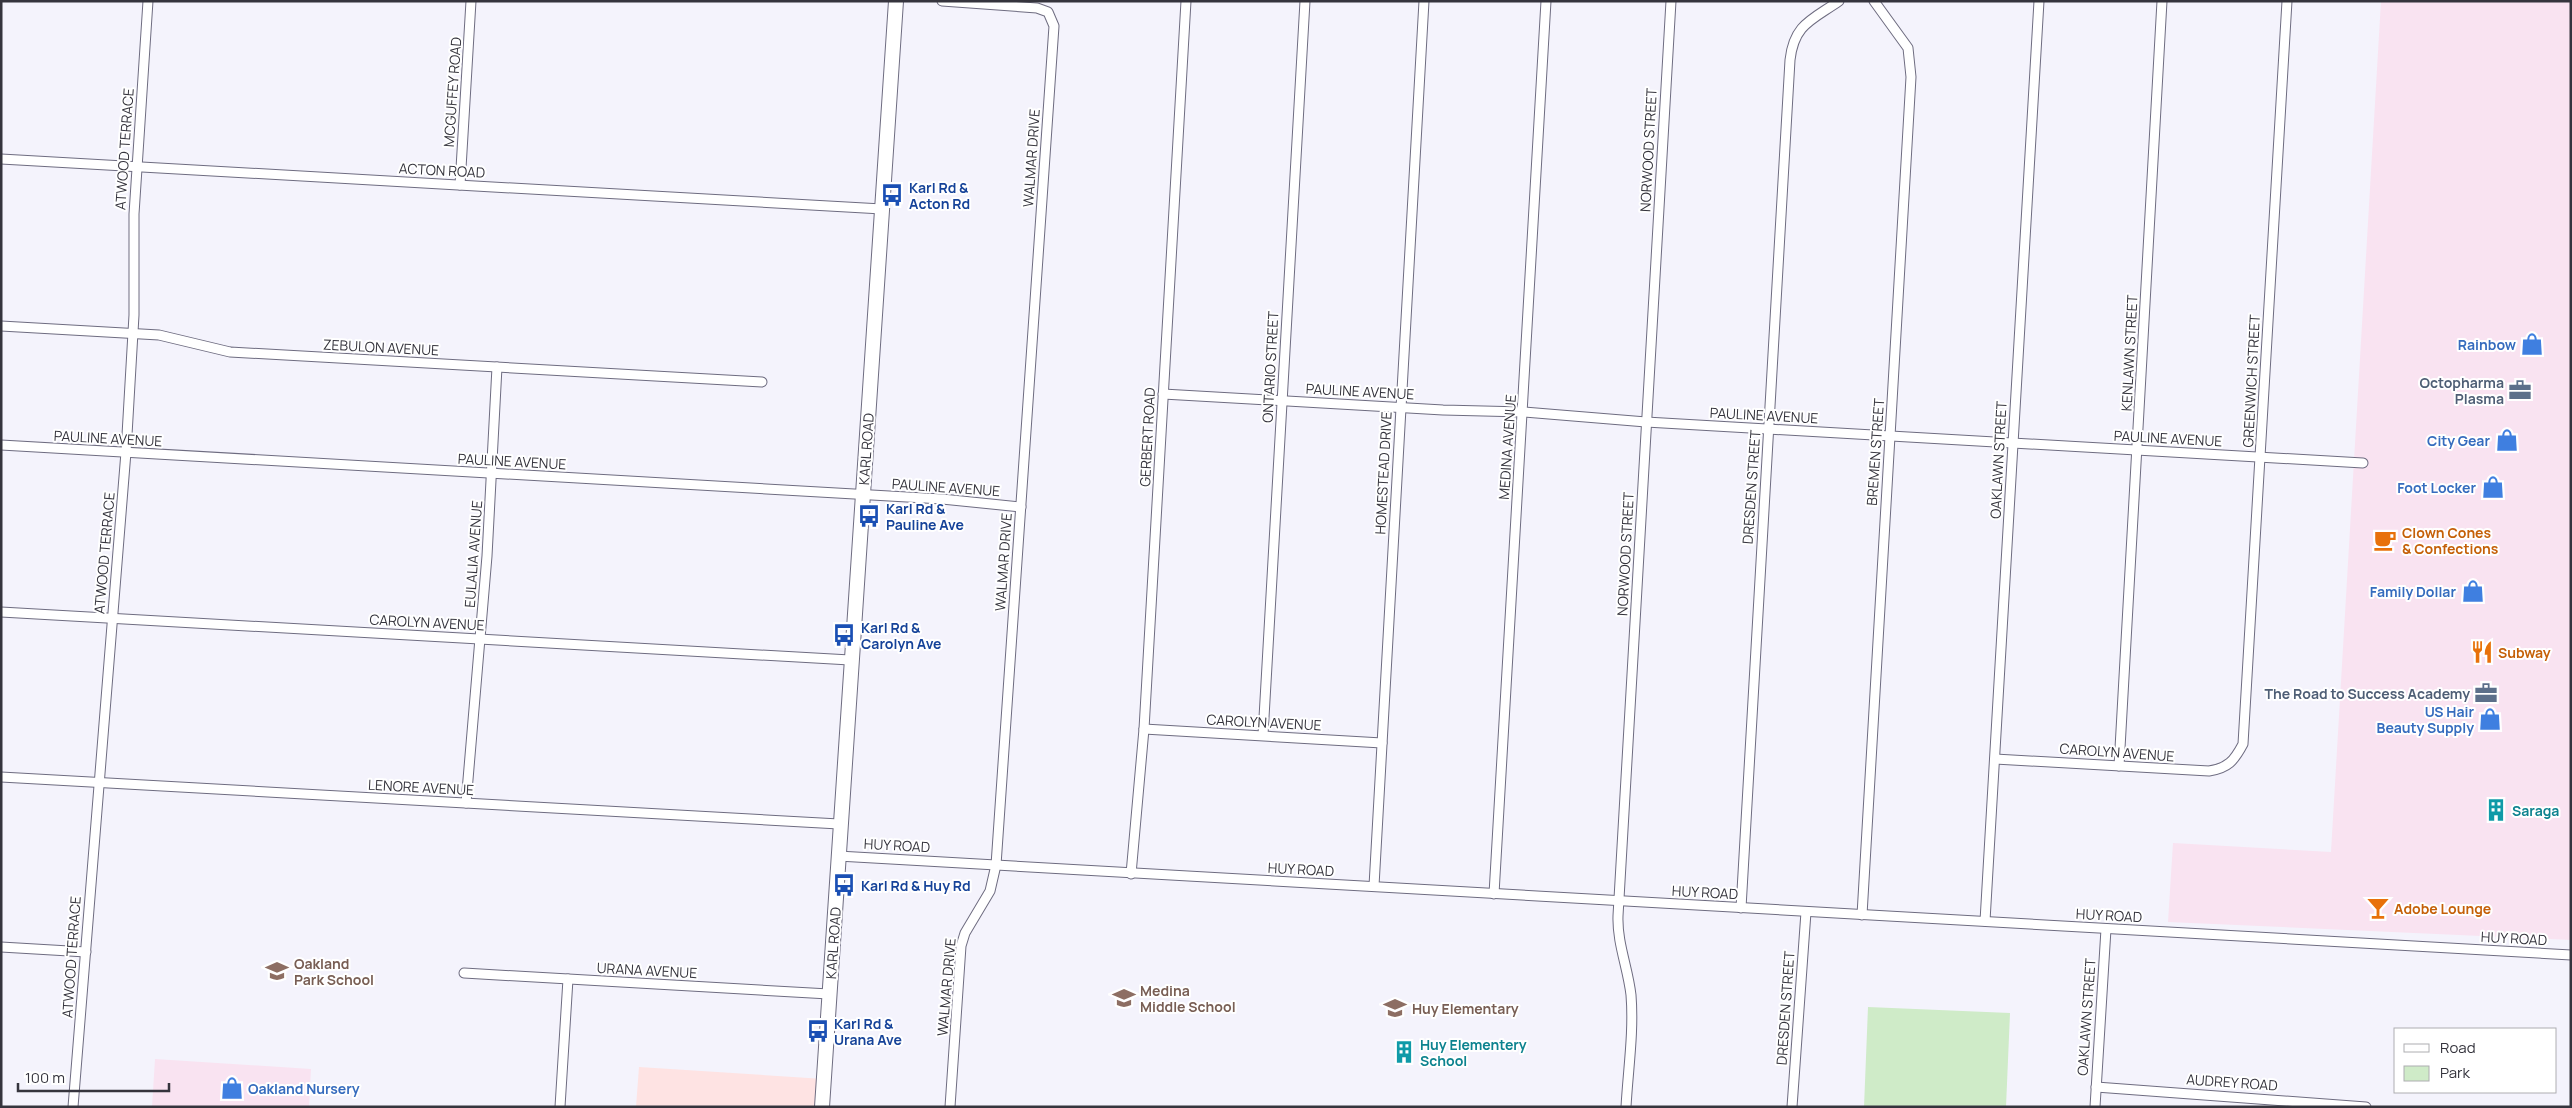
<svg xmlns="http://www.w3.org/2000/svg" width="2572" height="1108" font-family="Manrope,sans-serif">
<rect width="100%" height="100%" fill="#f4f3fc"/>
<g fill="#f9e3f1">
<polygon points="2381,1 2571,1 2571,940 2168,922 2173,843 2331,852"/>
<polygon points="155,1059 311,1069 309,1107 152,1107"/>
</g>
<polygon fill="#fee3e3" points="639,1067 824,1079 822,1107 636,1107"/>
<polygon fill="#cfebc8" points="1868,1007 2010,1013 2006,1107 1864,1107"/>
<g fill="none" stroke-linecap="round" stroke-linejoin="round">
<defs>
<g id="street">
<polyline points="942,1 1037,8 1048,12 1054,26 996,865 990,891 965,933 961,946 950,1107"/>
<polyline points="1,159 882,209"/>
<polyline points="460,185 471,1"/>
<polyline points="1,326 159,335 230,352 762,382"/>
<polyline points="1163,394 1443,410 1524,412 1646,422 2363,463"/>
<polyline points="1,445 942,499 1021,507"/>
<polyline points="1,612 850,660"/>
<polyline points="1144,729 1382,743"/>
<polyline points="1263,735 1305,1"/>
<path d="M1995 759 2209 771C2228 768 2234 761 2243 744L2287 1"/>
<polyline points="2119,766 2162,1"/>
<polyline points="1,777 839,824"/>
<polyline points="466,803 487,556 497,367"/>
<polyline points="838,856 2571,955"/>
<polyline points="1131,874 1144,729 1186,1"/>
<polyline points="1374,886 1424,1"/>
<polyline points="1494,894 1546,1"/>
<path d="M1741 908 1790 60C1794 24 1812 20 1839 1"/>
<polyline points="1862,915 1911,77 1908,48 1874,1"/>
<polyline points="1985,921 2039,1"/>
<polyline points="1,947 86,952"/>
<polyline points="464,973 829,994"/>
<polyline points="2096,1087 2366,1107"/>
<polyline points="73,1107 126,452 134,315 134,214 148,1"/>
<polyline points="560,1107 568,979"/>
<path d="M1626 1107C1628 1070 1634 1032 1631 995 1628 968 1617 943 1618 916L1671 1"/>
<polyline points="1792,1107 1806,912"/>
<polyline points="2095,1107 2106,929"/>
</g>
<polyline id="secondary" points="822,1107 896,1"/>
</defs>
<use href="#street" stroke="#6e6c80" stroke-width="11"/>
<use href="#secondary" stroke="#6e6c80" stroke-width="16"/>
<use href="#street" stroke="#fff" stroke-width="9"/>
<use href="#secondary" stroke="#fff" stroke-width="14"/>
</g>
<defs>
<symbol id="bus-bare" viewBox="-9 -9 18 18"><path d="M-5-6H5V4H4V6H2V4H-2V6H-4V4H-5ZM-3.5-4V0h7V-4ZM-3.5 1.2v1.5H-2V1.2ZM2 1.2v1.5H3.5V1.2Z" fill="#1a4fb4" stroke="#fff" stroke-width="2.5" paint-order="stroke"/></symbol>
<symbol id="shop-bare" viewBox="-9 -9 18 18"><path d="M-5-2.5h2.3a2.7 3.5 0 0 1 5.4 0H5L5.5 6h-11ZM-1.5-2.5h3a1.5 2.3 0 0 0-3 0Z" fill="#3f7fe0" stroke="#fff" stroke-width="2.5" paint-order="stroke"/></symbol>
<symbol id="office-bare" viewBox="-9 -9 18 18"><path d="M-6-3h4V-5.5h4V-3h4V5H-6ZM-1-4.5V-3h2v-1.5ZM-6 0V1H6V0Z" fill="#5c6f8a" stroke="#fff" stroke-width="2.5" paint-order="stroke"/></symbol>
<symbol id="cafe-bare" viewBox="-9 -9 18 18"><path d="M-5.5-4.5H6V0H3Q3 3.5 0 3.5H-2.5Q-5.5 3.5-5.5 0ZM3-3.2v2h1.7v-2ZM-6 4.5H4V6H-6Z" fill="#e8710a" stroke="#fff" stroke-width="2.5" paint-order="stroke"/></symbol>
<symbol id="restaurant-bare" viewBox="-9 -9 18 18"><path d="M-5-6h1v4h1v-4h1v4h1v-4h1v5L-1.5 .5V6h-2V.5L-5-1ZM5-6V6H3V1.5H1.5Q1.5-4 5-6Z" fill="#e8710a" stroke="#fff" stroke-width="2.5" paint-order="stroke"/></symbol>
<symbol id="building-bare" viewBox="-9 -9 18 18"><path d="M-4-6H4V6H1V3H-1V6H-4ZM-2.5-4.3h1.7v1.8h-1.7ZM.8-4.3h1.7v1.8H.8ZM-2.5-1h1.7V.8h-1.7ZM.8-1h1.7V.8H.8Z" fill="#0f9aa8" stroke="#fff" stroke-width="2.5" paint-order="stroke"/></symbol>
<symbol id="bar-bare" viewBox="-9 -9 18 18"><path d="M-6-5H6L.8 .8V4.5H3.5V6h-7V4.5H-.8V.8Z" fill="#e8710a" stroke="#fff" stroke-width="2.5" paint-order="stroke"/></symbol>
<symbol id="school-bare" viewBox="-9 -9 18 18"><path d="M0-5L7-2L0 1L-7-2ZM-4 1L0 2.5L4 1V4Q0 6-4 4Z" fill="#8d6e63" stroke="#fff" stroke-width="2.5" paint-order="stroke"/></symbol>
</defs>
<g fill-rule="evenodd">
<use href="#bus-bare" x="876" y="179" width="32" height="32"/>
<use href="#shop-bare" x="2516" y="328" width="32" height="32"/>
<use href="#office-bare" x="2504" y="374" width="32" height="32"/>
<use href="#shop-bare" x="2491" y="424" width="32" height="32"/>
<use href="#shop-bare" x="2477" y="471" width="32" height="32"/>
<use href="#bus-bare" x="853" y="500" width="32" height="32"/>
<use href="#cafe-bare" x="2369" y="524" width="32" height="32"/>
<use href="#shop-bare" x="2457" y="575" width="32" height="32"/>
<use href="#bus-bare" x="828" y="619" width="32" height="32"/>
<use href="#restaurant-bare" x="2466" y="636" width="32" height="32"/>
<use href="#office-bare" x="2470" y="677" width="32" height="32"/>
<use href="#shop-bare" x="2474" y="703" width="32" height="32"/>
<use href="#building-bare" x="2480" y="794" width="32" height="32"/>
<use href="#bus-bare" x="828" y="869" width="32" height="32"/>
<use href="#bar-bare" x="2362" y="892" width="32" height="32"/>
<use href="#school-bare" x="261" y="955" width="32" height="32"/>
<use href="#school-bare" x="1108" y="982" width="32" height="32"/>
<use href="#school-bare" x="1379" y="992" width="32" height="32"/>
<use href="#bus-bare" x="802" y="1015" width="32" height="32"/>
<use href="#building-bare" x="1388" y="1036" width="32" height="32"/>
<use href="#shop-bare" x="216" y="1072" width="32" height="32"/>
</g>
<g text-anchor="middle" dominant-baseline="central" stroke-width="4" stroke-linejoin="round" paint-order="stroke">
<g font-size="14" fill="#35343d" stroke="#fff">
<text transform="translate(452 92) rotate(-86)">MCGUFFEY ROAD</text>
<text transform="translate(124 149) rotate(-86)">ATWOOD TERRACE</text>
<text transform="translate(1648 150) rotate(-87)">NORWOOD STREET</text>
<text transform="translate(1031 158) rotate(-86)">WALMAR DRIVE</text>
<text transform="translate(442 170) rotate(3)">ACTON ROAD</text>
<text transform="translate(381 347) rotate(3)">ZEBULON AVENUE</text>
<text transform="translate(2129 353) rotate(-87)">KENLAWN STREET</text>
<text transform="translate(1270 367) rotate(-87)">ONTARIO STREET</text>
<text transform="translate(2251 381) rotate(-87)">GREENWICH STREET</text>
<text transform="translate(1360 391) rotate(3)">PAULINE AVENUE</text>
<text transform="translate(1764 415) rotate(3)">PAULINE AVENUE</text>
<text transform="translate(1147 437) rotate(-87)">GERBERT ROAD</text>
<text transform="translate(108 438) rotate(3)">PAULINE AVENUE</text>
<text transform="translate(2168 438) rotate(3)">PAULINE AVENUE</text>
<text transform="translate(1507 447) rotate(-86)">MEDINA AVENUE</text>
<text transform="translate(866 449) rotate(-86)">KARL ROAD</text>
<text transform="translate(1875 452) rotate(-86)">BREMEN STREET</text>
<text transform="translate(1998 460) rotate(-87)">OAKLAWN STREET</text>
<text transform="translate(512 461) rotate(3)">PAULINE AVENUE</text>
<text transform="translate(1383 473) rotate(-87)">HOMESTEAD DRIVE</text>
<text transform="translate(946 487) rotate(4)">PAULINE AVENUE</text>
<text transform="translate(1751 487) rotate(-86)">DRESDEN STREET</text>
<text transform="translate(104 553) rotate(-85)">ATWOOD TERRACE</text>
<text transform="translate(473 554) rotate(-86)">EULALIA AVENUE</text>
<text transform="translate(1625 554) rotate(-87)">NORWOOD STREET</text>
<text transform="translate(1003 562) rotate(-86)">WALMAR DRIVE</text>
<text transform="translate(427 622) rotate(3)">CAROLYN AVENUE</text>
<text transform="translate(1264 722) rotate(3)">CAROLYN AVENUE</text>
<text transform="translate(2117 752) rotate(4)">CAROLYN AVENUE</text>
<text transform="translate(421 787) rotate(3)">LENORE AVENUE</text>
<text transform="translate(897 845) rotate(3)">HUY ROAD</text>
<text transform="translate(1301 869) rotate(3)">HUY ROAD</text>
<text transform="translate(1705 892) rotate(3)">HUY ROAD</text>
<text transform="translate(2109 915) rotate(3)">HUY ROAD</text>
<text transform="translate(2514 938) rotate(3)">HUY ROAD</text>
<text transform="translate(833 943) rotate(-86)">KARL ROAD</text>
<text transform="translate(71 957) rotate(-86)">ATWOOD TERRACE</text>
<text transform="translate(647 970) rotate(3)">URANA AVENUE</text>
<text transform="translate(946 987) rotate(-85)">WALMAR DRIVE</text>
<text transform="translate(1785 1008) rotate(-86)">DRESDEN STREET</text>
<text transform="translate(2086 1017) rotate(-86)">OAKLAWN STREET</text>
<text transform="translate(2232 1082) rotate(4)">AUDREY ROAD</text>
</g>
<g font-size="14" font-weight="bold" fill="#164399" stroke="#fff" text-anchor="start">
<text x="909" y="187">Karl Rd &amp;<tspan x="909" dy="16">Acton Rd</tspan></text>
<text x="886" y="508">Karl Rd &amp;<tspan x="886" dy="16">Pauline Ave</tspan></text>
<text x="861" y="627">Karl Rd &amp;<tspan x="861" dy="16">Carolyn Ave</tspan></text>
<text x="861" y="885">Karl Rd &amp; Huy Rd</text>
<text x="834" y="1023">Karl Rd &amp;<tspan x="834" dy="16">Urana Ave</tspan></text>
</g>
<g font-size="14" font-weight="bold" fill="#366cbe" stroke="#fff" text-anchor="end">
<text x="2516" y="344">Rainbow</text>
<text x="2490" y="440">City Gear</text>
<text x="2476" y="487">Foot Locker</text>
<text x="2456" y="591">Family Dollar</text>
<text x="2474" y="711">US Hair<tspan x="2474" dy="16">Beauty Supply</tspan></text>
<text x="248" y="1088" text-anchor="start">Oakland Nursery</text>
</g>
<g font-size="14" font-weight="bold" fill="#4e5e75" stroke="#fff" text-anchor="end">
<text x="2504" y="382">Octopharma<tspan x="2504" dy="16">Plasma</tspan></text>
<text x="2470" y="693">The Road to Success Academy</text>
</g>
<g font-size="14" font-weight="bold" fill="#c56008" stroke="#fff" text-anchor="start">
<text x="2402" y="532">Clown Cones<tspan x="2402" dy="16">&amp; Confections</tspan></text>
<text x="2498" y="652">Subway</text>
<text x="2394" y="908">Adobe Lounge</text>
</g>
<g font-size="14" font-weight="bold" fill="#0d838f" stroke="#fff" text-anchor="start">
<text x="2512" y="810">Saraga</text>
<text x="1420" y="1044">Huy Elementery<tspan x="1420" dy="16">School</tspan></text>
</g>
<g font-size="14" font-weight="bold" fill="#785e54" stroke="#fff" text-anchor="start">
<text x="294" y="963">Oakland<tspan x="294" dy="16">Park School</tspan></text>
<text x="1140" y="990">Medina<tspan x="1140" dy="16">Middle School</tspan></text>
<text x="1412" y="1008">Huy Elementary</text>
</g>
</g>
<rect width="2572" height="1108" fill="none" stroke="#35343d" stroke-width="5"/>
<rect x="2394" y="1028" width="162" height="65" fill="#ffffff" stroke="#aeaeb1"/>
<rect x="2404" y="1044" width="25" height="8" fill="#ffffff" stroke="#aeaeb1"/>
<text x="2440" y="1053" font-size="15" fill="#35343d">Road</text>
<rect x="2404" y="1066" width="25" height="15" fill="#cfebc8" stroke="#aeaeb1"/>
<text x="2440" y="1078" font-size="15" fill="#35343d">Park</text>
<path d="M18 1083v8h151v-8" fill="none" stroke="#35343d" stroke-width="2.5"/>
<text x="25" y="1083" font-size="15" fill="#35343d" stroke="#ffffff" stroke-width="4" paint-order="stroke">100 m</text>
</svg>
